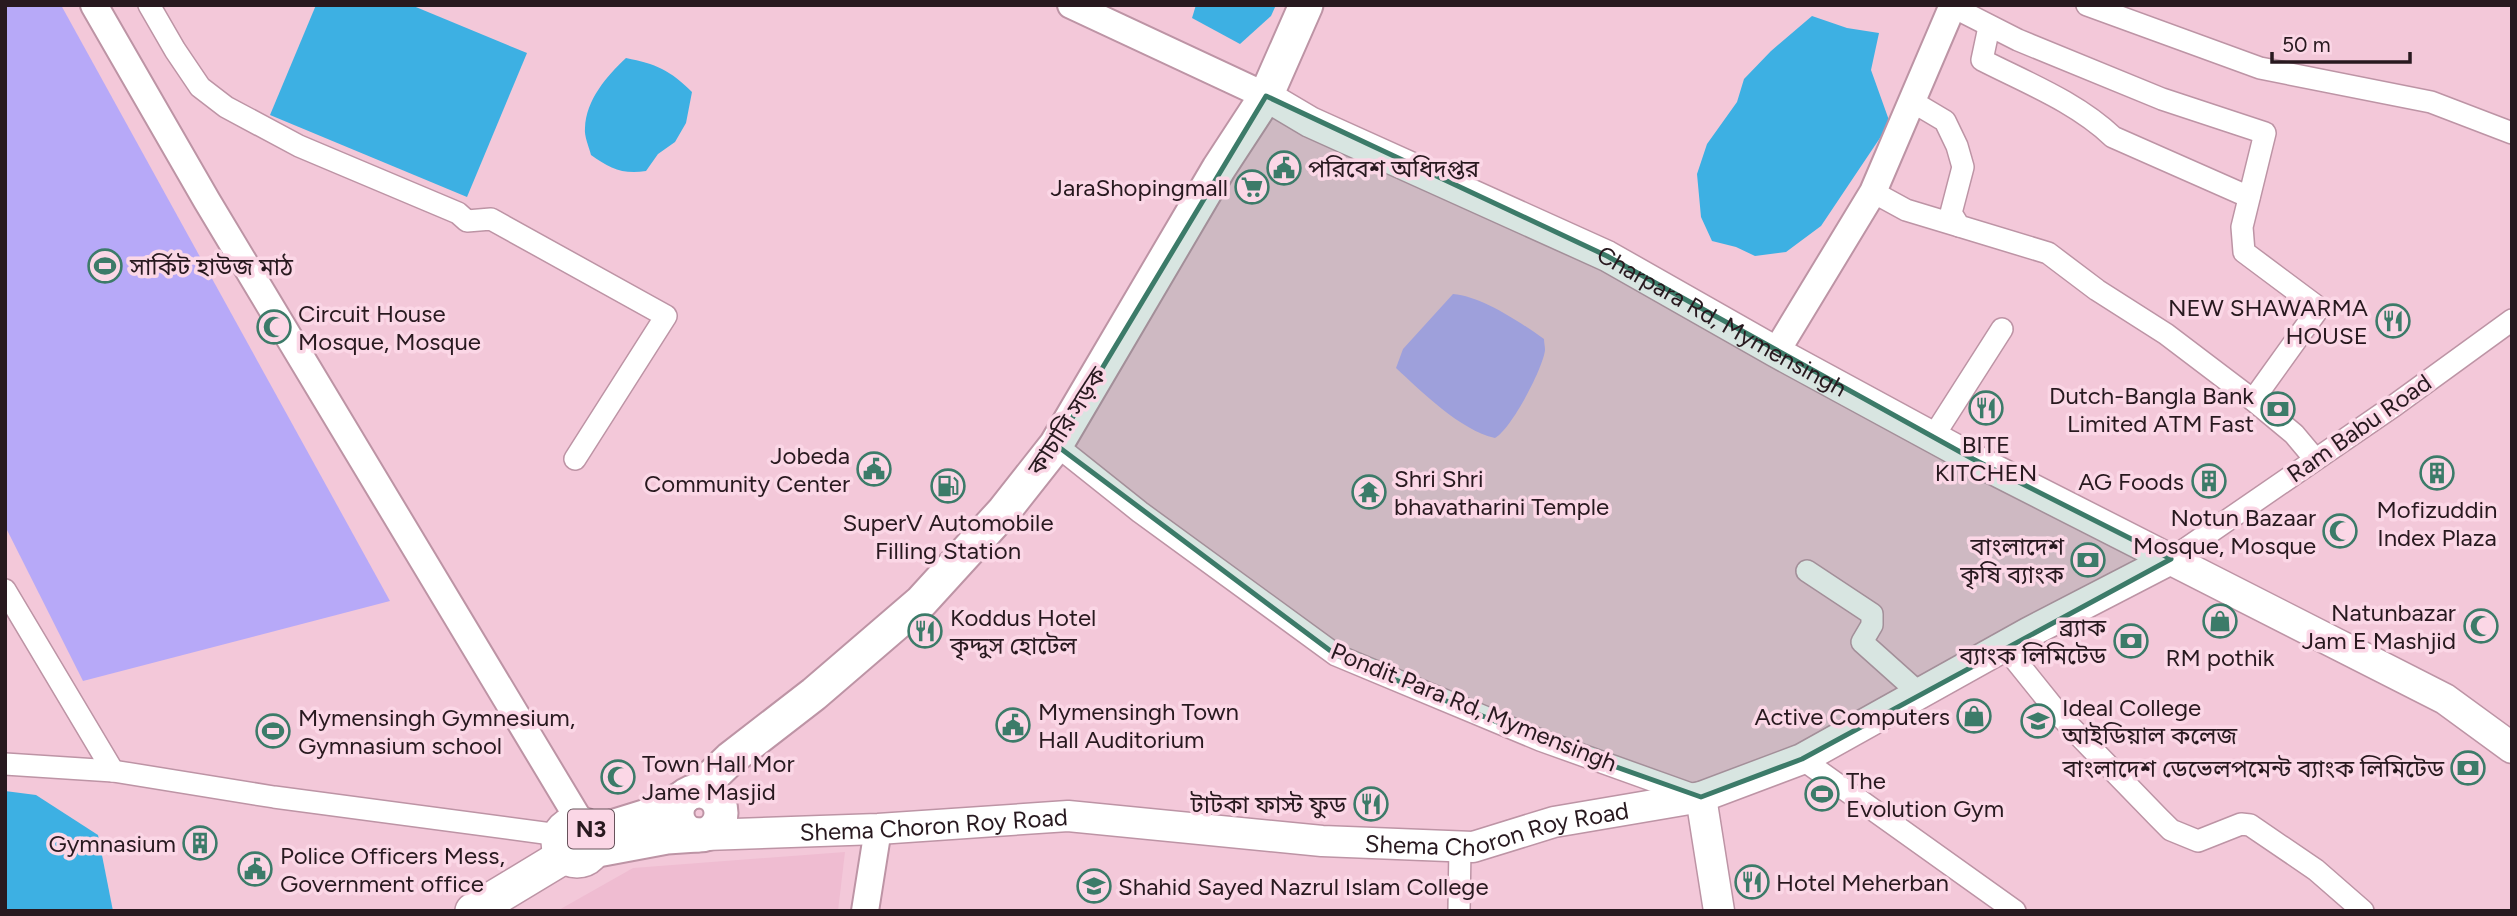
<svg xmlns="http://www.w3.org/2000/svg" width="2517" height="916" font-family="Figtree,'Noto Sans Bengali',sans-serif">
<rect width="100%" height="100%" fill="#f3c8d9"/>
<polygon fill="#efbcd1" points="845,852 838,911 557,911 633,868"/>
<g fill="#b7a9f8">
<polygon points="5,5 61,5 390,601 83,681 5,526"/>
<path d="M1453 294C1481 296 1520 322 1544 339 1544 343 1545 346 1545 350 1543 369 1511 429 1495 438 1460 430 1422 392 1396 368L1403 349Z"/>
</g>
<g fill="#3db0e3">
<polygon points="316,5 411,5 527,53 467,197 270,115"/>
<polygon points="1196,5 1276,5 1271,16 1240,44 1192,18"/>
<polygon points="1812,16 1847,28 1879,33 1871,70 1890,123 1821,226 1786,252 1755,256 1736,247 1712,241 1701,217 1697,174 1707,144 1737,102 1744,79 1771,51"/>
<path d="M626 58C656 64 670 70 692 92L686 123 675 142 658 154 646 171C623 175 609 168 591 155 589 147 584 136 585 128 586 100 606 77 626 58Z"/>
<polygon points="5,791 36,795 98,835 113,911 5,911"/>
</g>
<g fill="none" stroke-linecap="round" stroke-linejoin="round">
<defs>
<g id="minor">
<polyline points="149,5 175,50 200,87 226,107 299,146 458,213 467,221 491,219 666,316 575,459"/>
<polyline points="2087,5 2260,68 2431,102 2512,133"/>
<polyline points="1953,7 2018,40 2162,99 2265,133 2242,227 2244,252 2319,308 2253,400 2294,434 2315,459"/>
<path d="M1989 27 1982 60C2027 83 2076 102 2113 137L2249 197"/>
<polyline points="1913,102 1945,121 1957,146 1963,167 1951,213 1959,226 2048,253 2097,290 2166,334 2253,400"/>
<polyline points="1873,192 1906,210 1959,226"/>
<polyline points="1933,437 2002,329"/>
<polyline points="1056,445 1140,512 1336,655 1540,740 1699,797"/>
<polyline points="2171,559 2395,405 2512,320"/>
<polyline points="1807,571 1872,614 1872,625 1862,642 1919,693"/>
<polyline points="5,590 113,771"/>
<polyline points="2004,646 2062,718 2158,817 2171,830 2198,841 2241,824 2250,825 2316,870 2363,911"/>
<polyline points="1802,759 2015,911"/>
<polyline points="5,764 113,771 274,797 559,835"/>
<polyline points="1459,911 1460,846"/>
</g>
<g id="tertiary">
<polyline points="94,5 207,201 581,823"/>
<polyline points="1071,5 1266,96"/>
<polyline points="1776,352 1873,192 1953,5"/>
<polyline points="865,911 878,829"/>
</g>
<g id="secondary">
<path id="s1" d="M1266 96 1310 122 1607 256 1776 352 1973 459 2445 699 2512 748"/>
<polyline points="1701,797 1719,911"/>
<path id="s2" d="M705 835 878 829 1068 816 1322 841 1473 847 1554 822 1701 797 1802 759 2028 633 2171 559"/>
</g>
<g id="primary">
<circle cx="699" cy="813" r="22"/>
<polyline points="697,791 730,759 814,694 921,602 1004,511 1056,445 1219,168 1266,96 1306,5"/>
<polyline points="599,831 657,813 684,797"/>
<polyline points="592,851 667,837 697,835"/>
</g>
<g id="trunk">
<circle cx="577" cy="842" r="18"/>
<polyline points="473,911 564,856"/>
</g>
</defs>
<use href="#minor" stroke="#bd94a5" stroke-width="24"/>
<use href="#tertiary" stroke="#bd94a5" stroke-width="30"/>
<use href="#secondary" stroke="#bd94a5" stroke-width="33"/>
<use href="#primary" stroke="#bd94a5" stroke-width="37"/>
<use href="#trunk" stroke="#bd94a5" stroke-width="38"/>
<use href="#minor" stroke="#fff" stroke-width="21"/>
<use href="#tertiary" stroke="#fff" stroke-width="26"/>
<use href="#secondary" stroke="#fff" stroke-width="30"/>
<use href="#primary" stroke="#fff" stroke-width="33"/>
<use href="#trunk" stroke="#fff" stroke-width="35"/>
</g>
<path fill="#3c7b69" fill-opacity="0.2" stroke="#3c7b69" stroke-width="5" stroke-linejoin="round" d="M1266 96 1607 256 1973 459 2171 559 1802 759 1701 797 1540 740 1336 655 1056 445Z"/>
<defs>
<symbol id="civic-ring" viewBox="-11 -11 22 22"><circle r="9.5" fill="#fbd7e6" stroke="#3c7b69" stroke-width="1.5"/><path d="M-.6-6.5H3V-4.5H.6V-3L4-1V1h2V6H-6V1h2V-1L-.6-3ZM-1.2 2.5V6h2.4V2.5Z" fill="#3c7b69"/></symbol>
<symbol id="supermarket-ring" viewBox="-11 -11 22 22"><circle r="9.5" fill="#fbd7e6" stroke="#3c7b69" stroke-width="1.5"/><path d="M-6-5.5h2.5l.6 2H6L4.5 2H-2.5L-4.4-4H-6ZM-1.5 3.2a1.3 1.3 0 1 0 .1 0ZM3 3.2a1.3 1.3 0 1 0 .1 0Z" fill="#3c7b69"/></symbol>
<symbol id="stadium-ring" viewBox="-11 -11 22 22"><circle r="9.5" fill="#fbd7e6" stroke="#3c7b69" stroke-width="1.5"/><path d="M0-5a6.5 5 0 1 0 0 10a6.5 5 0 1 0 0-10ZM-3.5-1.8h7v3.6h-7Z" fill="#3c7b69"/></symbol>
<symbol id="restaurant-ring" viewBox="-11 -11 22 22"><circle r="9.5" fill="#fbd7e6" stroke="#3c7b69" stroke-width="1.5"/><path d="M-5-6h1v4h1v-4h1v4h1v-4h1v5L-1.5 .5V6h-2V.5L-5-1ZM5-6V6H3V1.5H1.5Q1.5-4 5-6Z" fill="#3c7b69"/></symbol>
<symbol id="mosque-ring" viewBox="-11 -11 22 22"><circle r="9.5" fill="#fbd7e6" stroke="#3c7b69" stroke-width="1.5"/><path d="M3.5-4.9A6 6 0 1 0 3.5 4.9A5 5 0 1 1 3.5-4.9Z" fill="#3c7b69"/></symbol>
<symbol id="bank-ring" viewBox="-11 -11 22 22"><circle r="9.5" fill="#fbd7e6" stroke="#3c7b69" stroke-width="1.5"/><path d="M-6-4H6V4H-6ZM0-2.3a2.3 2.3 0 1 0 0 4.6a2.3 2.3 0 1 0 0-4.6Z" fill="#3c7b69"/></symbol>
<symbol id="building-ring" viewBox="-11 -11 22 22"><circle r="9.5" fill="#fbd7e6" stroke="#3c7b69" stroke-width="1.5"/><path d="M-4-6H4V6H1V3H-1V6H-4ZM-2.5-4.3h1.7v1.8h-1.7ZM.8-4.3h1.7v1.8H.8ZM-2.5-1h1.7V.8h-1.7ZM.8-1h1.7V.8H.8Z" fill="#3c7b69"/></symbol>
<symbol id="fuel-ring" viewBox="-11 -11 22 22"><circle r="9.5" fill="#fbd7e6" stroke="#3c7b69" stroke-width="1.5"/><path d="M-5.5-6h7V0h2V4h1.3V-2.5L3-4.5l.8-.8L6-3V5H2.5V1h-1V6h-7ZM-4.2-4.7v3.2H.2V-4.7Z" fill="#3c7b69"/></symbol>
<symbol id="temple-ring" viewBox="-11 -11 22 22"><circle r="9.5" fill="#fbd7e6" stroke="#3c7b69" stroke-width="1.5"/><path d="M0-6L5-2H3V0L6.5 2.5H4V6H1.5V3h-3V6H-4V2.5H-6.5L-3 0V-2H-5Z" fill="#3c7b69"/></symbol>
<symbol id="shop-ring" viewBox="-11 -11 22 22"><circle r="9.5" fill="#fbd7e6" stroke="#3c7b69" stroke-width="1.5"/><path d="M-5-2.5h2.3a2.7 3.5 0 0 1 5.4 0H5L5.5 6h-11ZM-1.5-2.5h3a1.5 2.3 0 0 0-3 0Z" fill="#3c7b69"/></symbol>
<symbol id="university-ring" viewBox="-11 -11 22 22"><circle r="9.5" fill="#fbd7e6" stroke="#3c7b69" stroke-width="1.5"/><path d="M0-5L7-2L0 1L-7-2ZM-4 1L0 2.5L4 1V4Q0 6-4 4Z" fill="#3c7b69"/></symbol>
</defs>
<g fill-rule="evenodd">
<use href="#civic-ring" x="1265" y="149" width="38" height="38"/>
<use href="#supermarket-ring" x="1233" y="168" width="38" height="38"/>
<use href="#stadium-ring" x="86" y="247" width="38" height="38"/>
<use href="#restaurant-ring" x="2374" y="302" width="38" height="38"/>
<use href="#mosque-ring" x="255" y="308" width="38" height="38"/>
<use href="#restaurant-ring" x="1967" y="389" width="38" height="38"/>
<use href="#bank-ring" x="2259" y="390" width="38" height="38"/>
<use href="#civic-ring" x="855" y="450" width="38" height="38"/>
<use href="#building-ring" x="2418" y="454" width="38" height="38"/>
<use href="#building-ring" x="2190" y="462" width="38" height="38"/>
<use href="#fuel-ring" x="929" y="467" width="38" height="38"/>
<use href="#temple-ring" x="1350" y="473" width="38" height="38"/>
<use href="#mosque-ring" x="2321" y="512" width="38" height="38"/>
<use href="#bank-ring" x="2069" y="541" width="38" height="38"/>
<use href="#shop-ring" x="2201" y="602" width="38" height="38"/>
<use href="#mosque-ring" x="2462" y="607" width="38" height="38"/>
<use href="#restaurant-ring" x="906" y="612" width="38" height="38"/>
<use href="#bank-ring" x="2112" y="622" width="38" height="38"/>
<use href="#shop-ring" x="1955" y="697" width="38" height="38"/>
<use href="#university-ring" x="2019" y="702" width="38" height="38"/>
<use href="#civic-ring" x="994" y="706" width="38" height="38"/>
<use href="#stadium-ring" x="254" y="712" width="38" height="38"/>
<use href="#bank-ring" x="2449" y="749" width="38" height="38"/>
<use href="#mosque-ring" x="599" y="758" width="38" height="38"/>
<use href="#stadium-ring" x="1803" y="775" width="38" height="38"/>
<use href="#restaurant-ring" x="1352" y="785" width="38" height="38"/>
<use href="#building-ring" x="181" y="824" width="38" height="38"/>
<use href="#civic-ring" x="236" y="850" width="38" height="38"/>
<use href="#restaurant-ring" x="1733" y="863" width="38" height="38"/>
<use href="#university-ring" x="1075" y="867" width="38" height="38"/>
</g>
<g text-anchor="middle" dominant-baseline="central" stroke-width="7" stroke-linejoin="round" paint-order="stroke">
<rect fill="#fbd7e6" stroke="#67525b" stroke-width="2" x="568" y="809.5" width="46" height="39" rx="5"/>
<g font-size="23" font-weight="bold" fill="#28191f">
<text x="591" y="829">N3</text>
</g>
<g font-size="24" fill="#28191f" stroke="#fbd7e6" text-anchor="start">
<text x="1308" y="168">পরিবেশ অধিদপ্তর</text>
<text x="1228" y="187" text-anchor="end">JaraShopingmall</text>
<text x="130" y="266">সার্কিট হাউজ মাঠ</text>
<text x="2368" y="307" text-anchor="end">NEW SHAWARMA<tspan x="2368" dy="28">HOUSE</tspan></text>
<text x="298" y="313">Circuit House<tspan x="298" dy="28">Mosque, Mosque</tspan></text>
<text x="2254" y="395" text-anchor="end">Dutch-Bangla Bank<tspan x="2254" dy="28">Limited ATM Fast</tspan></text>
<text x="1986" y="444" text-anchor="middle">BITE<tspan x="1986" dy="28">KITCHEN</tspan></text>
<text x="850" y="455" text-anchor="end">Jobeda<tspan x="850" dy="28">Community Center</tspan></text>
<text x="1394" y="478">Shri Shri<tspan x="1394" dy="28">bhavatharini Temple</tspan></text>
<text x="2184" y="481" text-anchor="end">AG Foods</text>
<text x="2437" y="509" text-anchor="middle">Mofizuddin<tspan x="2437" dy="28">Index Plaza</tspan></text>
<text x="2316" y="517" text-anchor="end">Notun Bazaar<tspan x="2316" dy="28">Mosque, Mosque</tspan></text>
<text x="948" y="522" text-anchor="middle">SuperV Automobile<tspan x="948" dy="28">Filling Station</tspan></text>
<text x="2064" y="546" text-anchor="end">বাংলাদেশ<tspan x="2064" dy="28">কৃষি ব্যাংক</tspan></text>
<text x="2456" y="612" text-anchor="end">Natunbazar<tspan x="2456" dy="28">Jam E Mashjid</tspan></text>
<text x="950" y="617">Koddus Hotel<tspan x="950" dy="28">কৃদ্দুস হোটেল</tspan></text>
<text x="2106" y="627" text-anchor="end">ব্র্যাক<tspan x="2106" dy="28">ব্যাংক লিমিটেড</tspan></text>
<text x="2220" y="657" text-anchor="middle">RM pothik</text>
<text x="2062" y="707">Ideal College<tspan x="2062" dy="28">আইডিয়াল কলেজ</tspan></text>
<text x="1038" y="711">Mymensingh Town<tspan x="1038" dy="28">Hall Auditorium</tspan></text>
<text x="1950" y="716" text-anchor="end">Active Computers</text>
<text x="298" y="717">Mymensingh Gymnesium,<tspan x="298" dy="28">Gymnasium school</tspan></text>
<text x="642" y="763">Town Hall Mor<tspan x="642" dy="28">Jame Masjid</tspan></text>
<text x="2444" y="768" text-anchor="end">বাংলাদেশ ডেভেলপমেন্ট ব্যাংক লিমিটেড</text>
<text x="1846" y="780">The<tspan x="1846" dy="28">Evolution Gym</tspan></text>
<text x="1346" y="804" text-anchor="end">টাটকা ফাস্ট ফুড</text>
<text x="176" y="843" text-anchor="end">Gymnasium</text>
<text x="280" y="855">Police Officers Mess,<tspan x="280" dy="28">Government office</tspan></text>
<text x="1776" y="882">Hotel Meherban</text>
<text x="1118" y="886">Shahid Sayed Nazrul Islam College</text>
</g>
<g font-size="24" fill="#28191f" stroke="#fbd7e6">
<text stroke="none"><textPath href="#s1" startOffset="509">Charpara Rd, Mymensingh</textPath></text>
<text transform="translate(1067 421) rotate(-57)">কাচারি সড়ক</text>
<text transform="translate(2359 428) rotate(-35)">Ram Babu Road</text>
<text transform="translate(1474 707) rotate(22)">Pondit Para Rd, Mymensingh</text>
<text stroke="none"><textPath href="#s2" startOffset="229">Shema Choron Roy Road</textPath></text>
<text stroke="none"><textPath href="#s2" startOffset="796">Shema Choron Roy Road</textPath></text>
</g>
</g>
<rect width="2517" height="916" fill="none" stroke="#28191f" stroke-width="14"/>
<path d="M2272 52v10h138v-10" fill="none" stroke="#28191f" stroke-width="3.5"/>
<text x="2282" y="52" font-size="21" fill="#28191f" stroke="#fbd7e6" stroke-width="5" paint-order="stroke">50 m</text>
</svg>
